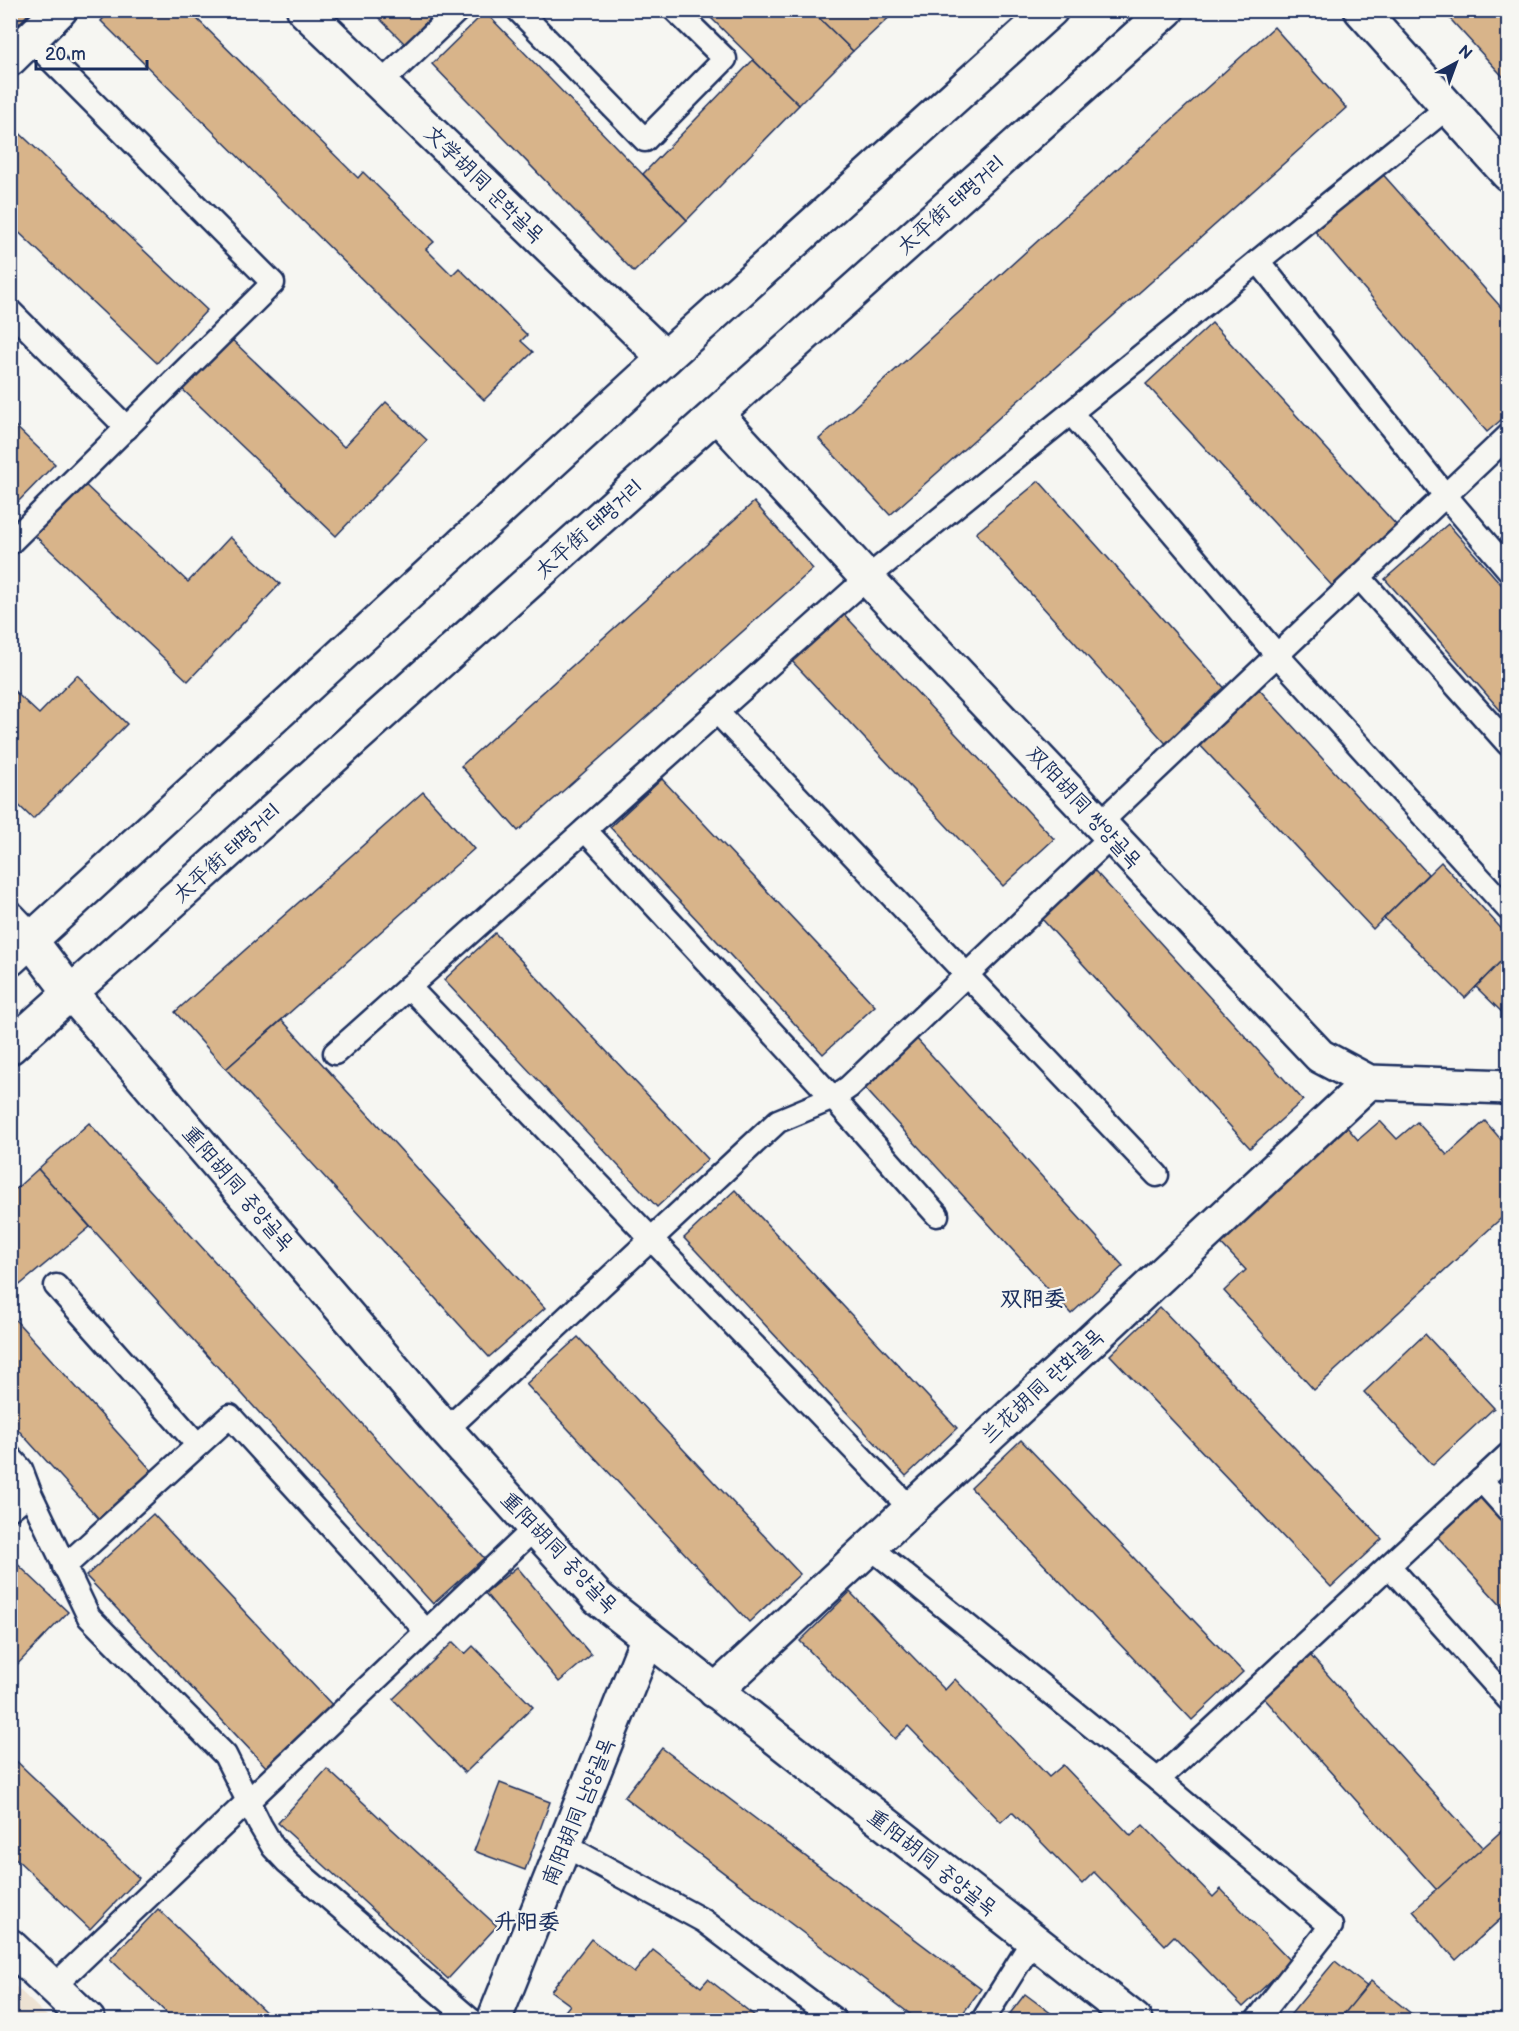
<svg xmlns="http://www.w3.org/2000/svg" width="1519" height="2031" font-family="'Balsamiq Sans','LXGW WenKai TC','Poor Story',sans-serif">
<rect width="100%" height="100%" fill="#f6f6f2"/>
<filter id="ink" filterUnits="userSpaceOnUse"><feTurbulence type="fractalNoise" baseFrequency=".0167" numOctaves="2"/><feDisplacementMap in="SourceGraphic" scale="12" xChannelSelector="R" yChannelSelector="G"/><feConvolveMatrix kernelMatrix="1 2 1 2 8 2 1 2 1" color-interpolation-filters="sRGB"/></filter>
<g filter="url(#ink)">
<polygon fill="#ede2d3" points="10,1982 11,1982 51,2020 11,2020"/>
<g fill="#d8b48a" stroke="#1b2f5e" stroke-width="1.5">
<polygon points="10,10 32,10 10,33"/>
<polygon points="111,10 188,10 358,178 363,172 434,242 426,249 452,275 459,268 527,335 521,341 533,352 484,400 101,21"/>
<polygon points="371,10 438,10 405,44"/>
<polygon points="703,10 811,10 853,51 799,105"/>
<polygon points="811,10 897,10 853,51"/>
<polygon points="1442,10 1508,10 1508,82"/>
<polygon points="485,12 687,220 634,272 432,64"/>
<polygon points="1274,27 1346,108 890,515 819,439"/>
<polygon points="753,60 799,105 687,220 643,174"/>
<polygon points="10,124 207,310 157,363 10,224"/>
<polygon points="1379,170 1508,315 1508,414 1487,432 1313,229"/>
<polygon points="1212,323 1399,528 1334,588 1146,384"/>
<polygon points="227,335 344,447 386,402 427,440 336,536 179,386"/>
<polygon points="10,421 55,464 11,509 10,509"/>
<polygon points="80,480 188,582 230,537 280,584 188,681 31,532"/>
<polygon points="1039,481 1229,693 1169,747 976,533"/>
<polygon points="754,502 813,569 518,831 461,766"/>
<polygon points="1448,524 1508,592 1508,719 1385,579"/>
<polygon points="841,611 1054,839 1003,886 790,659"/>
<polygon points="77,675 127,724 33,819 10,797 10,687 39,714"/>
<polygon points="1257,687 1428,874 1373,929 1198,743"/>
<polygon points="662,779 875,1006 823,1054 610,827"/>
<polygon points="423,792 474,849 226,1069 175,1012"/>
<polygon points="1441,862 1508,936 1508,954 1465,998 1384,918"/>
<polygon points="1095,871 1303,1100 1250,1148 1042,919"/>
<polygon points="495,933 708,1159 657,1207 444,980"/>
<polygon points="1508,954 1508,1018 1476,987"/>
<polygon points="282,1020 545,1308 489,1357 226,1069"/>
<polygon points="915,1037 1123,1266 1071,1314 862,1085"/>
<polygon points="1341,1120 1358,1140 1380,1121 1397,1139 1417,1122 1447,1155 1485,1121 1503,1142 1508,1137 1508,1212 1314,1390 1224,1291 1246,1270 1214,1236"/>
<polygon points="89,1123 484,1558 433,1604 38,1169"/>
<polygon points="38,1169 90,1227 10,1293 10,1194"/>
<polygon points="735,1190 957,1428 906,1476 684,1238"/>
<polygon points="1160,1307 1382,1539 1331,1587 1110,1355"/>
<polygon points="10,1314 154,1473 101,1521 10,1421"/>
<polygon points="1425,1334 1494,1408 1433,1465 1364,1392"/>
<polygon points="578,1337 800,1574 749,1622 526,1384"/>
<polygon points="1021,1440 1243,1672 1192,1720 971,1488"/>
<polygon points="1481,1488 1508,1518 1508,1613 1433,1532"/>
<polygon points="153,1514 334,1707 268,1769 86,1576"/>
<polygon points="10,1557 68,1612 10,1672"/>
<polygon points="517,1567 591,1655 559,1682 485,1593"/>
<polygon points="850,1592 945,1690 955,1679 1049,1777 1063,1765 1131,1836 1143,1825 1213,1897 1221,1889 1291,1962 1243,2007 1174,1936 1165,1945 1094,1872 1082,1884 1012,1812 1001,1822 908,1726 895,1739 800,1641"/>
<polygon points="453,1642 465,1654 473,1646 533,1707 465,1773 393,1699"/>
<polygon points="1310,1655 1508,1876 1508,1912 1480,1938 1263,1697"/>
<polygon points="662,1748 981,1989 958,2020 918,2020 624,1797"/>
<polygon points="10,1755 139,1878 90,1929 10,1853"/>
<polygon points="327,1769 497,1926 448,1979 278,1823"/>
<polygon points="500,1783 550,1802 525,1870 474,1851"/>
<polygon points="1508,1825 1508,1912 1456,1960 1413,1911"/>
<polygon points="158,1909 274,2020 174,2020 110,1959"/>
<polygon points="591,1939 634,1973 653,1950 701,1987 708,1979 760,2020 558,2020 570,2005 551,1991"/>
<polygon points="1335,1961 1384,2000 1368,2020 1286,2020"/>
<polygon points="1371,1981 1419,2020 1339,2020"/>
<polygon points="1025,1994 1060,2020 1005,2020"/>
</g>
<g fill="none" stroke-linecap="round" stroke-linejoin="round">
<defs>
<g id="lane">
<polyline points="518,10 645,140 725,59 675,10"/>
<polyline points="380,84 458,10"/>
<polyline points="1258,261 1445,495 1508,569"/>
<polyline points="10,311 127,428"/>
<polyline points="1071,413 1277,655 1508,909"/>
<polyline points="10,543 273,283 31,40"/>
<polyline points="1359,577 1508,744"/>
<polyline points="717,712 1157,1175"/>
<polyline points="1100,823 1508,436"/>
<polyline points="585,830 833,1098 937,1215"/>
<polyline points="409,987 911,1509"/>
<polyline points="335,1053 867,578 1448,107"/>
<polyline points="56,1286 198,1445"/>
<polyline points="446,1430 778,1121 833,1098 849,1087 1112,836"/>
<polyline points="10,1457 21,1469 30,1493 89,1617 225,1755 260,1825 273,1847 287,1862 471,2020"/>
<polyline points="1481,1480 1508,1510"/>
<polyline points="10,1509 30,1493"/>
<polyline points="870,1547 1158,1780 1331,1926 1257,2020"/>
<polyline points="1389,1566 1508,1699"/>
<polyline points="64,1567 230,1416 426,1631"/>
<polyline points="1158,1780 1508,1455"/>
<polyline points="564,1845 704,1921 835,2020"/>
<polyline points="53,1987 535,1528"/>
<polyline points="983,2020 1033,1940"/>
</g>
<g id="street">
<polyline points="304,10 665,358"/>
<polyline points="1361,10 1508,174"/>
<polyline points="10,59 60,10"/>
<polyline points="717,415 867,578 1320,1056 1369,1082 1508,1087"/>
<polyline points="10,919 31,941 70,992 446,1430 598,1598 1135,2020"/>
<polyline points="715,1691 1369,1082"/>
<polyline points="10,1946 88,2020"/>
<polyline points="494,2020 648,1637"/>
</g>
<g id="secondary">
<polyline points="10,959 665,358 1051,10"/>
<polyline points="10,1047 1167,10"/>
</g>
</defs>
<use href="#lane" stroke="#1b2f5e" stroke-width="27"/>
<use href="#street" stroke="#1b2f5e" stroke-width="38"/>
<use href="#secondary" stroke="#1b2f5e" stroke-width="38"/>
<use href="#lane" stroke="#f6f6f2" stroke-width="22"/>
<use href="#street" stroke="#f6f6f2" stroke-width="33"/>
<use href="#secondary" stroke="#f6f6f2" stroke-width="33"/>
</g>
</g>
<g text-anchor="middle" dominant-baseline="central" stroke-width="4.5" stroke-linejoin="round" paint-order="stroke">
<g font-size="21" fill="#1b2f5e" stroke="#f6f6f2">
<text transform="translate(484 184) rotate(44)">文学胡同 문학골목</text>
<text transform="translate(951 205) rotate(-42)">太平街 태평거리</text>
<text transform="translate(589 529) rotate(-42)">太平街 태평거리</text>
<text transform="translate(1084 807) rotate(47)">双阳胡同 쌍양골목</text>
<text transform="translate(227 853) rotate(-42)">太平街 태평거리</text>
<text transform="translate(238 1188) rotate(49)">重阳胡同 중양골목</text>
<text transform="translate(1042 1386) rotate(-43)">兰花胡同 란화골목</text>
<text transform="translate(559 1552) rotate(46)">重阳胡同 중양골목</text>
<text transform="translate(578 1812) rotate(-68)">南阳胡同 남양골목</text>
<text transform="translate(932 1862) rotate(38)">重阳胡同 중양골목</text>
</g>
<g font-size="22" font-weight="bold" fill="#1b2f5e" stroke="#f6f6f2">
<text x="1033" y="1299">双阳委</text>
<text x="527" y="1922">升阳委</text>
</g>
</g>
<rect width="1519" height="2031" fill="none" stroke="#f6f6f2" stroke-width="36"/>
<rect x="18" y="18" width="1483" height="1995" fill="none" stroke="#1b2f5e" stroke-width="2" filter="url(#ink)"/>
<g transform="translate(1456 63) rotate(41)" stroke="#f6f6f2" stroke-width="4.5" paint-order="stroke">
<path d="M0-4.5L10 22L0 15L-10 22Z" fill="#1b2f5e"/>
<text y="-9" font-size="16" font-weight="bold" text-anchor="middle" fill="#1b2f5e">N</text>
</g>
<path d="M36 60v9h111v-9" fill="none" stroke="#1b2f5e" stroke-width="3"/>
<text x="45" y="60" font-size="18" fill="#1b2f5e" stroke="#f6f6f2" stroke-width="4.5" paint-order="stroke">20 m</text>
</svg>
